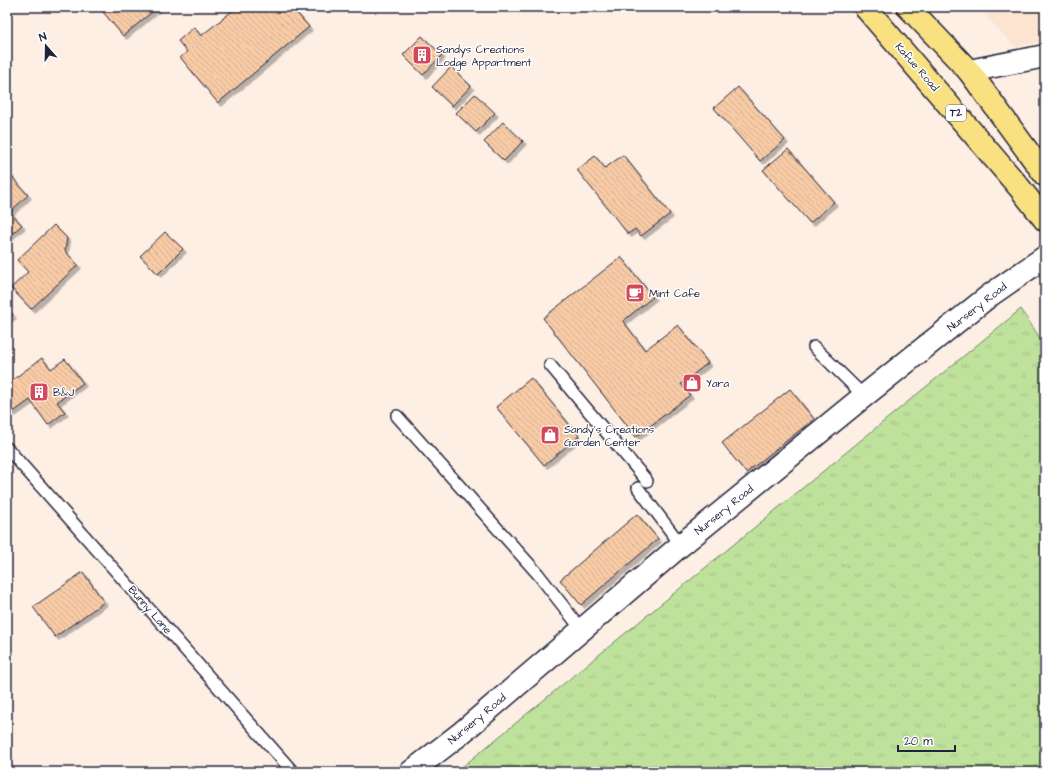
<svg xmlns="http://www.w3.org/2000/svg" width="1052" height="779" font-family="'Architects Daughter',sans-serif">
<defs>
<pattern id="grass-tufts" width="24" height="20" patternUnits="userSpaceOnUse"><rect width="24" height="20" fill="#bee19b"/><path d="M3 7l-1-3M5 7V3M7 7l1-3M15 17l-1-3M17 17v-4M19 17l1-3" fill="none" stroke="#a3c186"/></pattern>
<pattern id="building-back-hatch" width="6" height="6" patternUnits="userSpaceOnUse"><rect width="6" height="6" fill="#f8cba6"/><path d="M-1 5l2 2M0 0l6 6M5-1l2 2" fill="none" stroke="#d4ae90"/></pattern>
<filter id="shadow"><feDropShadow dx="3.5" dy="3.5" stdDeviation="0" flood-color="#0004"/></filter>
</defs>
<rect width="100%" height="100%" fill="#fdefe4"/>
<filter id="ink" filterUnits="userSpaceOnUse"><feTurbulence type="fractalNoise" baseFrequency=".025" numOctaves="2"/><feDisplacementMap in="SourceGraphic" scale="8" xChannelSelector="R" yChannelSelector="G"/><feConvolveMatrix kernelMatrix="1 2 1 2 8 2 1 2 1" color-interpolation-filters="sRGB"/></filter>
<g filter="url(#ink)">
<polygon fill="#fce4d1" points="977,7 1045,7 1045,41 1015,47"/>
<polygon fill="url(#grass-tufts)" stroke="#70826b" points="1021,309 1045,346 1045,772 456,772"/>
<g fill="url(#building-back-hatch)" stroke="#22223b" filter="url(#shadow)">
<polygon points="99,7 158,7 123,36"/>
<polygon points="237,7 292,7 309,27 218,103 180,57 187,52 178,41 194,27 201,36"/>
<polygon points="422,36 442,55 423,75 403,55"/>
<polygon points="451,67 471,86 452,106 432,87"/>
<polygon points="738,87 785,140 760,161 714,108"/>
<polygon points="475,94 495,113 476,132 456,113"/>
<polygon points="503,122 523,141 504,161 484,142"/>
<polygon points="788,149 834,202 810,223 763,170"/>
<polygon points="623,155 670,214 641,236 635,229 628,234 577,170 595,156 605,168"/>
<polygon points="7,171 28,195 10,212 22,225 7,238"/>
<polygon points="54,225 67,238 65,251 78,265 31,309 11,288 28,272 17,260"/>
<polygon points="165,232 183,249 158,274 140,256"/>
<polygon points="621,257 653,297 623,321 645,350 678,325 708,363 681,384 690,395 636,437 543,318"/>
<polygon points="7,308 13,315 7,320"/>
<polygon points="42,358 51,369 65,359 83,383 57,402 65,412 48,425 30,400 12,413 7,407 7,384"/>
<polygon points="531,378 579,436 544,465 496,407"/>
<polygon points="790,389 814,419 746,473 722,443"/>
<polygon points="637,514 658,539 581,605 560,580"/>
<polygon points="83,572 104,602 55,637 33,607"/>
</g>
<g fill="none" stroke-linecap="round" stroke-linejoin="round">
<defs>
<g id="service">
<polyline points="814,347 864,396"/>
<polyline points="550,365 647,481"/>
<polyline points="397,416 538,574 582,630"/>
<polyline points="7,448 293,772"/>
<polyline points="638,488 681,545"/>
</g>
<g id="minor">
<polyline points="969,71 1045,56"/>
<polyline points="411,772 460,734 681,545 864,396 989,296 1045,257"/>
</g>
<g id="trunk">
<polyline points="865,7 1019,187 1045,220"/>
<polyline points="908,7 969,71 1045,175"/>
</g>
</defs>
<use href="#service" stroke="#22223b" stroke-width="14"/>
<use href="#minor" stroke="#22223b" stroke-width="25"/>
<use href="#trunk" stroke="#22223b" stroke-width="25"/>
<use href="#service" stroke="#fff" stroke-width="11"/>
<use href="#minor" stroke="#fff" stroke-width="22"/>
<use href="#trunk" stroke="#f9e181" stroke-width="22"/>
</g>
</g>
<defs>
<symbol id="building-square" viewBox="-11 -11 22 22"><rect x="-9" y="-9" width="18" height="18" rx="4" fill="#d1495b" stroke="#fff"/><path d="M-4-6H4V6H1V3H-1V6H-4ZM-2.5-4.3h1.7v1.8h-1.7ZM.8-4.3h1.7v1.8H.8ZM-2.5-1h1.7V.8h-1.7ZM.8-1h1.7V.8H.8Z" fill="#fff"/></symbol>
<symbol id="cafe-square" viewBox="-11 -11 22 22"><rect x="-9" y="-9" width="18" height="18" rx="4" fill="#d1495b" stroke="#fff"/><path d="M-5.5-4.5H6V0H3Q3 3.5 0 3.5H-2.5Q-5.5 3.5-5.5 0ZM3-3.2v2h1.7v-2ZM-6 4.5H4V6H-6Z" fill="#fff"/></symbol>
<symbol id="shop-square" viewBox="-11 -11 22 22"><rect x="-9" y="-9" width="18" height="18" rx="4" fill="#d1495b" stroke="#fff"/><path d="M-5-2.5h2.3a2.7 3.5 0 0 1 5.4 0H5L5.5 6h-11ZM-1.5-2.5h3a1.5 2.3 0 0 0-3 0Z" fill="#fff"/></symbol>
</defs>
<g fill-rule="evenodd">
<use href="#building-square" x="411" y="44" width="22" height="22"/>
<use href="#cafe-square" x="624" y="282" width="22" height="22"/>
<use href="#shop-square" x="681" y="372" width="22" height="22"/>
<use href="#building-square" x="28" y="381" width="22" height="22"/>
<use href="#shop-square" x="539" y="424" width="22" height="22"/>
</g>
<g text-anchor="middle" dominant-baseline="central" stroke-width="3" stroke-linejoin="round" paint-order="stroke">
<rect fill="#fff" stroke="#646476" stroke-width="1" x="946" y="105" width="20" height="16" rx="3"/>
<g font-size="10" font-weight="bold" fill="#22223b">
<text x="956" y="113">T2</text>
</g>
<g font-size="11" fill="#22223b" stroke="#fff" text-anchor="start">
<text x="436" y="49">Sandys Creations<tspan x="436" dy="13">Lodge Appartment</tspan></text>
<text x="649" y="293">Mint Cafe</text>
<text x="706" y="383">Yara</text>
<text x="53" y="392">B&amp;J</text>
<text x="564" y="429">Sandy's Creations<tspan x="564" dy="13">Garden Center</tspan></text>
</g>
<g font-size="11" fill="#22223b" stroke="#fff">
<text transform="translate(917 67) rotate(49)">Kafue Road</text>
<text transform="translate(977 307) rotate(-38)">Nursery Road</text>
<text transform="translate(724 510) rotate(-39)">Nursery Road</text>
<text transform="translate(150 610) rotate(49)">Bunny Lane</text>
<text transform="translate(477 719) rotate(-40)">Nursery Road</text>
</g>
</g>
<rect width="1052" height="779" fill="none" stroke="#fff" stroke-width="24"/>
<rect x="12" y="12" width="1028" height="755" fill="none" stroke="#22223b" stroke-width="1.5" filter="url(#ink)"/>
<g transform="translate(46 46) rotate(340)" stroke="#ffffff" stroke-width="3" paint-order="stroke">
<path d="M0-3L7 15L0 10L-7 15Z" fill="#22223b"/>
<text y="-6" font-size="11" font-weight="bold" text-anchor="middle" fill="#22223b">N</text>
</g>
<path d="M898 745v6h57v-6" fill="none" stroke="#22223b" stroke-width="2"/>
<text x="904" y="745" font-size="12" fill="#22223b" stroke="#ffffff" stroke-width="3" paint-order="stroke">20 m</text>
</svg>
